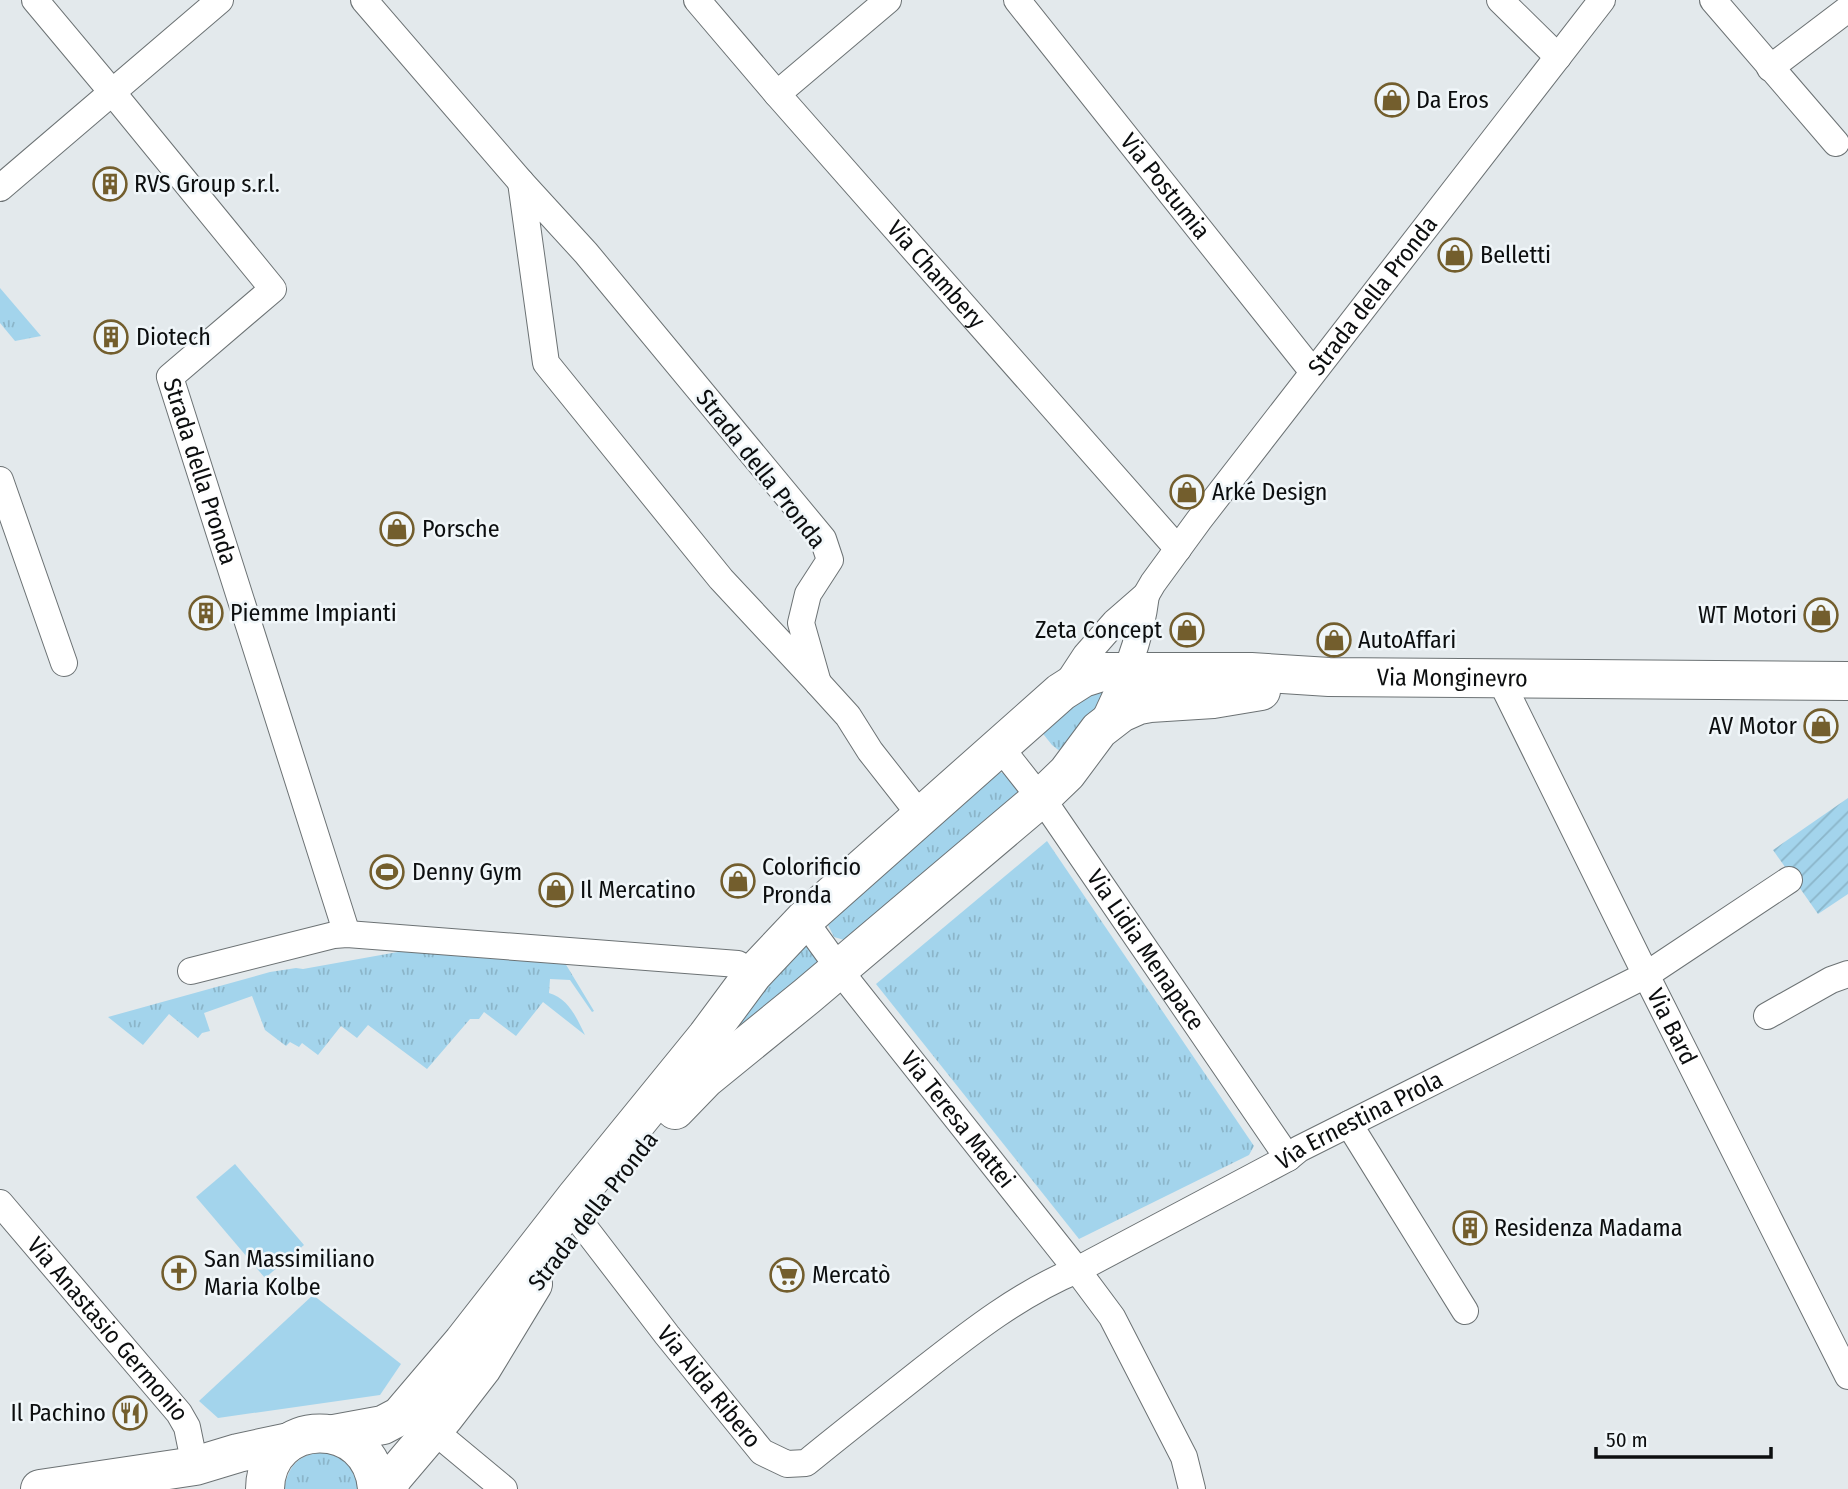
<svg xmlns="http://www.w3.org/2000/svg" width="1848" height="1489" font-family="'Fira Sans Condensed',sans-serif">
<defs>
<pattern id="grass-tufts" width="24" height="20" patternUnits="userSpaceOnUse" patternTransform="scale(1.75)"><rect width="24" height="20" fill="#a3d4ec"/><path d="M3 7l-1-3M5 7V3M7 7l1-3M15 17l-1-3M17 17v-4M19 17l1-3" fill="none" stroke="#8bb5c9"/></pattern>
<pattern id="garden-furrows" width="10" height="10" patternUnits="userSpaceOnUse" patternTransform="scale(1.75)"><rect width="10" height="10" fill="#a3d4ec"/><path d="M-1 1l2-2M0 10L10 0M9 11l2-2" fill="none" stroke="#8bb5c9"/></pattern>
</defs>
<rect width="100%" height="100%" fill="#e3e9ec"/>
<g fill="url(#grass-tufts)">
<polygon points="0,288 41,336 15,341 0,323"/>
<polygon points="1115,683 1066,756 1052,745 1040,730 1088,687"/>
<polygon points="998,772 1008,774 1018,786 1017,797 851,942 834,937 828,925 829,914"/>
<polygon points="1047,841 1254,1146 1249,1155 1079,1239 876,984"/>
<polygon points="805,943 822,964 700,1067 762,977"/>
<path d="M420 948 562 958 594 1011 592 1012 570 980 550 979 549 993C569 999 576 1017 585 1035L543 1002 516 1036 484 1012 479 1019H470L427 1069 368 1025 357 1038 341 1026 318 1055 302 1043 299 1047 290 1042 286 1046 265 1030 252 996 204 1013 210 1031 202 1033 198 1038 169 1014 143 1045 108 1017 270 972 296 968 303 969Z"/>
<path d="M325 1452C348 1459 353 1467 358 1489H284C289 1464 299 1454 325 1452Z"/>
</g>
<g fill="#a3d4ec">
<polygon points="235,1164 304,1245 265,1278 196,1197"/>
<polygon points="313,1295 401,1364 380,1395 218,1418 199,1401"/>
</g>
<polygon fill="url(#garden-furrows)" points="1848,798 1848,894 1818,914 1773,850"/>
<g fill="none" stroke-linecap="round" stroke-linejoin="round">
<defs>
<g id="street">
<path id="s1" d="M35 0 112 92 273 289 170 377 347 934"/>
<polyline points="364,0 521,182"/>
<path id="s2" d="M697 0 777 94 1178 549"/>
<path id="s3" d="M1017 0 1313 372"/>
<polyline points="1500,0 1558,57"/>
<polyline points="1713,0 1836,143"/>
<polyline points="1770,68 1848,9"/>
<polyline points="777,94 888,0"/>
<polygon points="521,182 586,253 823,539 830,560 808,594 801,623 818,683 721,579 546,363"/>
<polyline points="0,188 220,0"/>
<polyline points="0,480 64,663"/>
<path id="s4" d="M1499 677 1646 975 1848 1376"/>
<polyline points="818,683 848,716 870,751 921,816"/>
<path id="s5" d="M1065 687 1086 655 1115 622 1146 595 1153 583 1199 520 1602 0"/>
<path d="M1102 725C1123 681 1140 645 1146 595"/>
<path id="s6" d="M1000 747 1052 813 1288 1158"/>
<path id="s7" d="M804 920 851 985 1077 1270 1112 1317 1184 1457 1192 1489"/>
<polyline points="191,971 334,935 347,934 738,964 753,974"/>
<polyline points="1767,1016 1831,980 1848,974"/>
<polyline points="1349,1124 1465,1311"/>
<path id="s8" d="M0 1203 179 1413 187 1427 195 1466"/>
<path id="s9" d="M581 1223 667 1335 762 1452 787 1464 806 1463C845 1431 885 1400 924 1369 971 1332 1021 1293 1077 1270L1288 1158 1299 1149 1646 975 1789 880"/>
<polyline points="433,1430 504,1489"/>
</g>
<g id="secondary">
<polyline points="675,1110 705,1079 807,996 1041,798 1067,773 1099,730 1121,713 1139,705 1150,703 1213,699 1261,691"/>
<path id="s10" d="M334 1434 383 1425 400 1416 463 1342 576 1197 707 1036 753 974 804 920 1034 716 1061 692 1083 678 1102 672H1251L1329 677 1848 681"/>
<polyline points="40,1489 195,1466 238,1453 289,1442"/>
<path d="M265 1489C266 1416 372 1414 377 1489"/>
<polyline points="386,1489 394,1476 445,1416 482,1368 533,1284"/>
</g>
</defs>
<use href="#street" stroke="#6c7274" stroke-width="28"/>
<use href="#secondary" stroke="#6c7274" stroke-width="40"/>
<use href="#street" stroke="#fff" stroke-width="26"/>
<use href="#secondary" stroke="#fff" stroke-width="38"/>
</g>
<defs>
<symbol id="shop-ring" viewBox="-11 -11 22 22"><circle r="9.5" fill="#f0f6f9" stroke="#735e2d" stroke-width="1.5"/><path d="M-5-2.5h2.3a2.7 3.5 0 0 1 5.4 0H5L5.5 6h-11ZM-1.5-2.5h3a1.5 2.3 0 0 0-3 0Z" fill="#735e2d"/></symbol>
<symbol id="building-ring" viewBox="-11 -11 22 22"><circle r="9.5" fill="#f0f6f9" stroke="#735e2d" stroke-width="1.5"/><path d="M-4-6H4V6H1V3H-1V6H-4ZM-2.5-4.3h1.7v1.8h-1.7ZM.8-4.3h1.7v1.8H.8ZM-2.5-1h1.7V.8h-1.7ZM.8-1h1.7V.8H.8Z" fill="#735e2d"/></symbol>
<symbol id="stadium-ring" viewBox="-11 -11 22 22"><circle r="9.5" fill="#f0f6f9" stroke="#735e2d" stroke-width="1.5"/><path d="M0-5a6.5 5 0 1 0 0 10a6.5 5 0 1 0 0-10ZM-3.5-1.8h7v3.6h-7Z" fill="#735e2d"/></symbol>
<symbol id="church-ring" viewBox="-11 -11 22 22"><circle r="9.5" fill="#f0f6f9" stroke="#735e2d" stroke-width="1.5"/><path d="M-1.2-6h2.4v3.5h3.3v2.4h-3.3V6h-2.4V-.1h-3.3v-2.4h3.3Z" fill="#735e2d"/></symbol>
<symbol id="supermarket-ring" viewBox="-11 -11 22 22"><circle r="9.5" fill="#f0f6f9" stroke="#735e2d" stroke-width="1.5"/><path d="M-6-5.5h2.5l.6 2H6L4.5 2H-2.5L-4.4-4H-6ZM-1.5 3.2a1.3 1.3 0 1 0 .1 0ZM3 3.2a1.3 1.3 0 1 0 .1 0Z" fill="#735e2d"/></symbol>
<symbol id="restaurant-ring" viewBox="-11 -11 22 22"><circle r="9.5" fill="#f0f6f9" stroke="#735e2d" stroke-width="1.5"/><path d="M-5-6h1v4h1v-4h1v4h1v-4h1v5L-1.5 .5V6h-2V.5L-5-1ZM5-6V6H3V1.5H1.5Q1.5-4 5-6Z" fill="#735e2d"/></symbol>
</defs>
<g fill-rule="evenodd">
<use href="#shop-ring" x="1373" y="81" width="38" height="38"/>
<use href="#building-ring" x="91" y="165" width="38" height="38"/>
<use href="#shop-ring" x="1436" y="236" width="38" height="38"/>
<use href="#building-ring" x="92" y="318" width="38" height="38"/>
<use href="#shop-ring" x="1168" y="473" width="38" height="38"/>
<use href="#shop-ring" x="378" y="510" width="38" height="38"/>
<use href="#building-ring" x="187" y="594" width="38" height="38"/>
<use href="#shop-ring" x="1802" y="596" width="38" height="38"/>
<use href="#shop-ring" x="1168" y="611" width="38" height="38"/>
<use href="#shop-ring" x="1315" y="621" width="38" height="38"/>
<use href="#shop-ring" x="1802" y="707" width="38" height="38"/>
<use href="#stadium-ring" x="368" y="853" width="38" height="38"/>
<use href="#shop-ring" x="719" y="862" width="38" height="38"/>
<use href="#shop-ring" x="537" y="871" width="38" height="38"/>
<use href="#building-ring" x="1451" y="1209" width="38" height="38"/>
<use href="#church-ring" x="160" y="1254" width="38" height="38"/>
<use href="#supermarket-ring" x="768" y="1256" width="38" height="38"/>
<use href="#restaurant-ring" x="111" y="1394" width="38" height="38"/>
</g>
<g text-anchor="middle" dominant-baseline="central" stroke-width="5" stroke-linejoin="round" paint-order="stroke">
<g font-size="24" fill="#0c0e0f" stroke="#f0f6f9" text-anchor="start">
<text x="1416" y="100">Da Eros</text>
<text x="134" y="184">RVS Group s.r.l.</text>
<text x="1480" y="255">Belletti</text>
<text x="136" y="337">Diotech</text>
<text x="1212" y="492">Arké Design</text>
<text x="422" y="529">Porsche</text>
<text x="230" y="613">Piemme Impianti</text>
<text x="1797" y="615" text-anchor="end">WT Motori</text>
<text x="1162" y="630" text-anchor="end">Zeta Concept</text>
<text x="1358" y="640">AutoAffari</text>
<text x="1797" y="726" text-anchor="end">AV Motor</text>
<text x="762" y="867">Colorificio<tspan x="762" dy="28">Pronda</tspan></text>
<text x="412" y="872">Denny Gym</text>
<text x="580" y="890">Il Mercatino</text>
<text x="1494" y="1228">Residenza Madama</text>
<text x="204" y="1259">San Massimiliano<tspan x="204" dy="28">Maria Kolbe</tspan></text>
<text x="812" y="1275">Mercatò</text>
<text x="106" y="1413" text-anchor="end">Il Pachino</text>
</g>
<g font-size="24" fill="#0c0e0f" stroke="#f0f6f9">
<text stroke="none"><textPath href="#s3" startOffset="238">Via Postumia</textPath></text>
<text stroke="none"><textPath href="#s2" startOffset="364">Via Chambery</textPath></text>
<text stroke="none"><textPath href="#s5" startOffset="499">Strada della Pronda</textPath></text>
<text transform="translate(761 469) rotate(52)">Strada della Pronda</text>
<text stroke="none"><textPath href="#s1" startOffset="609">Strada della Pronda</textPath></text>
<text stroke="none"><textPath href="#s10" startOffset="1449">Via Monginevro</textPath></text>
<text stroke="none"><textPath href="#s6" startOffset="250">Via Lidia Menapace</textPath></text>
<text stroke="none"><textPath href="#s4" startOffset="390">Via Bard</textPath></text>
<text stroke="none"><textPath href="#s7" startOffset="252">Via Teresa Mattei</textPath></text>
<text stroke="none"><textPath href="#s9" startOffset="992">Via Ernestina Prola</textPath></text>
<text transform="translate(593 1211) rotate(-52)">Strada della Pronda</text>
<text stroke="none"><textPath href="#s8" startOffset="166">Via Anastasio Germonio</textPath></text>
<text stroke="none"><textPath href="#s9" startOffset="208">Via Aida Ribero</textPath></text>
</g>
</g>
<path d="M1596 1447v10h175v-10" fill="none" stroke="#0c0e0f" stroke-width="3.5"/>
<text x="1606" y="1447" font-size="21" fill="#0c0e0f" stroke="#f0f6f9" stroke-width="5" paint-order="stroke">50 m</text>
</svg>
